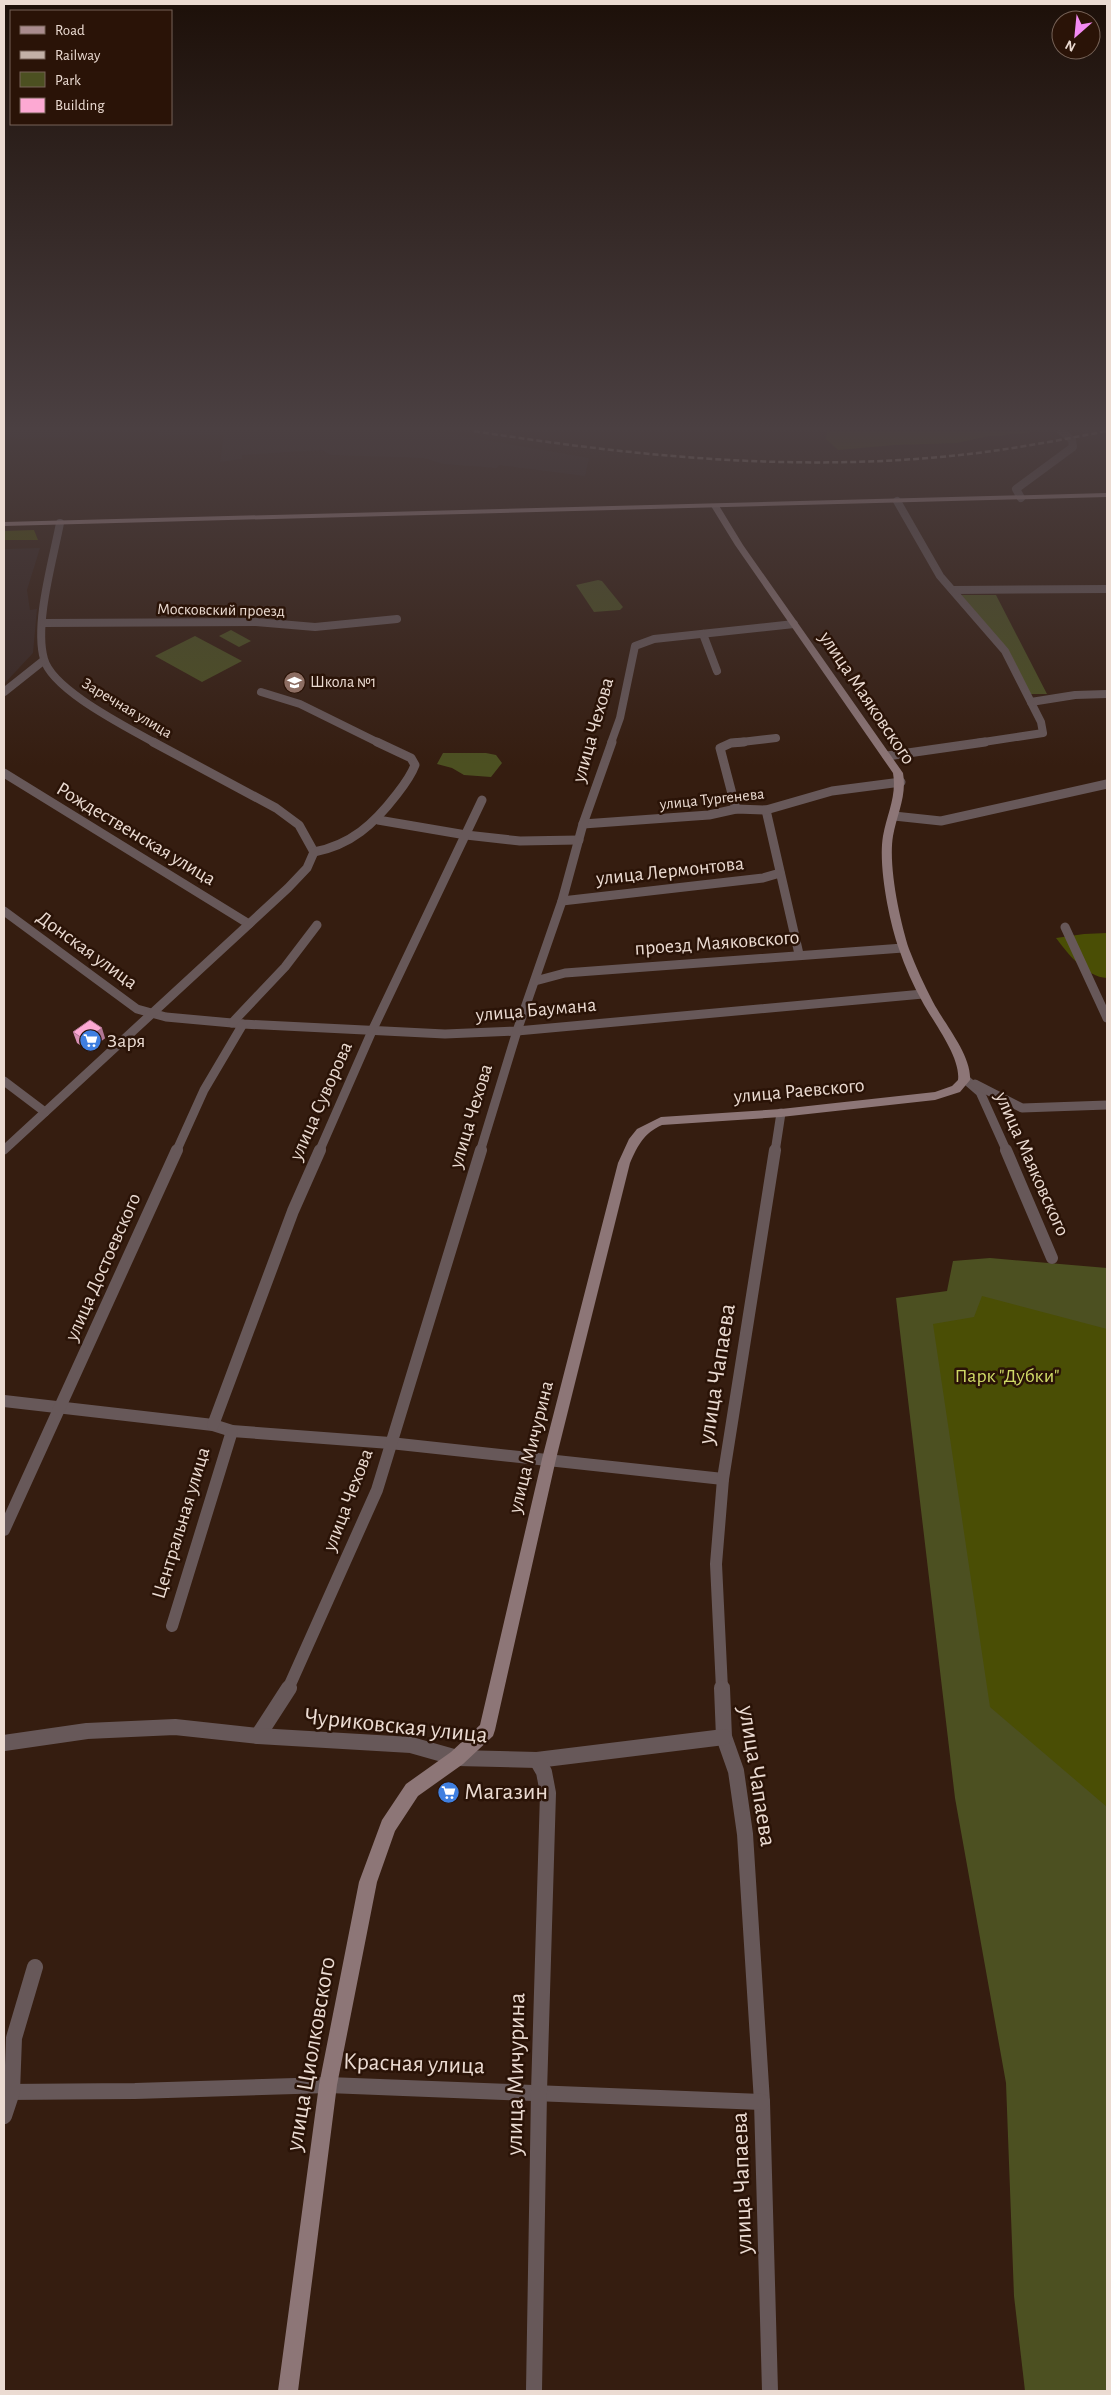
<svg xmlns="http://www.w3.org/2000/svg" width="1111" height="2395" font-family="'Alegreya Sans',sans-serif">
<rect width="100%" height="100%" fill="#351d10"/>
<g fill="#382621">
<polygon points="4,431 72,431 68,437 18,439 4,435"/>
<polygon points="158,431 433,431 589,458 585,476 499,465 497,468 443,464 424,458 331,455 322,450 242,455 242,459 220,462 224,435 158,436"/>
<polygon points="40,548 27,590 30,610 37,609 33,653 4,684 4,549"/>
</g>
<g fill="#4c5021">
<polygon points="598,580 602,581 623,607 620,610 594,612 576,585"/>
<polygon points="961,595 996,595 1047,694 1030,694 1008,650"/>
<polygon points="231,630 251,641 239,647 219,636"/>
<polygon points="195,636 242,661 202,682 155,656"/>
<polygon points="443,753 486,753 496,755 502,763 491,777 464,775 452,768 437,764"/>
<polygon points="990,1258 1107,1268 1107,2391 1025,2391 1014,2296 1006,2083 955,1798 896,1298 947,1291 953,1261"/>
</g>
<g fill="#4a4e05">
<polygon points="827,431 1045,431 984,437 957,443 895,445 838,450 826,439"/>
<polygon points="34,530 38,540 4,540 4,531"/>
<path d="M1107 933V978C1086 977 1068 954 1056 938L1084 934Z"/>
<polygon points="982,1296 1107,1329 1107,1807 990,1707 933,1324 974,1317"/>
</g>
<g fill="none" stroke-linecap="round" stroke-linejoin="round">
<g stroke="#675859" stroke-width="8">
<polyline points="1021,498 1016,489 1073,447 1072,440 1061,431"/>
<polyline points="897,501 940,576 1005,651 1041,722 1043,733 977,743"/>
<path d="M60 523C53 560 34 624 44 659 52 690 127 727 155 743"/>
<polyline points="953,590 1107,589"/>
<polyline points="44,623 256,622 315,627 397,619"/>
<polyline points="703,634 717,671"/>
<polyline points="4,692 43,661"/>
<polyline points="261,692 300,704 379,743"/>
<polyline points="1031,702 1075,695 1107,694"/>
<polyline points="611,743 620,718 635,646 654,639 794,624"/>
<polyline points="733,743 776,738"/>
</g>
<g stroke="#675859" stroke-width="9">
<polyline points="153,742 276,808 299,825 314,852"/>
<polyline points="887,756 985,742"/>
<polyline points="4,773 249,924"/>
<polyline points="736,809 720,748 731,743 744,742"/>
<polyline points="766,810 799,954"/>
<polyline points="894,816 941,821 1107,784"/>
<polyline points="378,820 466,835 520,841 579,840"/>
<polyline points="583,824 709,815 736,809 766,810 832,791 901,782"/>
<path d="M314 852C351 845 374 824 397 794 404 785 411 776 415 765L411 758 377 742"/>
<polyline points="562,901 763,878 780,873"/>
<polyline points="4,911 137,1009 166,1017 243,1024 445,1034 517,1031 923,994"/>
<polyline points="1065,927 1107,1018"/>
<polyline points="535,981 565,973 903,948"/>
<polyline points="232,1023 285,967 317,925"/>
<polyline points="965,1079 980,1092 1007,1152"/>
<polyline points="4,1081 45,1112"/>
<polyline points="975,1084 1022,1108 1107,1105"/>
<polyline points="4,1150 288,888 307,868 314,852"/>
<polyline points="176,1152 204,1090 243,1024"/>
<polyline points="319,1152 372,1031 482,800"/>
<polyline points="480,1152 517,1031 562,901 583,824 612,742"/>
<polyline points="775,1152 781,1113"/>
</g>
<g stroke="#675859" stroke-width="12">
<polyline points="1006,1150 1052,1258"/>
<polyline points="4,1401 213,1425 232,1431 390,1443 723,1479"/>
<polyline points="213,1425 293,1211 320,1150"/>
<polyline points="4,1530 177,1150"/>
<polyline points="172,1626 232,1431"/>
<polyline points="288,1689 377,1490 481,1150"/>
<polyline points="722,1689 716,1564 723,1479 775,1150"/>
</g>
<g stroke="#675859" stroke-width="16">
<polyline points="722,1688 724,1737 736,1771 745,1834 762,2102 770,2391"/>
<polyline points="258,1736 289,1688"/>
<polyline points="4,1743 87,1731 175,1727 258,1736 411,1745 457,1758 537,1760 724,1737"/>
<polyline points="4,2092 135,2091 328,2085 762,2102"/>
<polyline points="4,2116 12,2092 14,2038 35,1967"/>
<polyline points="534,2391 539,2092 548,1793 544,1772 537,1760"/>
</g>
<path fill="#8d7677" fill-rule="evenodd" d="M712 504H718L743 545 903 773C907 796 897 814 893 836 888 866 900 921 909 949 916 967 924 985 933 1002 944 1023 972 1056 970 1080L960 1092 935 1100 781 1117 662 1125C644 1133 638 1145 630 1163L556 1459 495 1730 493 1736 463 1764 418 1796 395 1831 377 1882 337 2085 298 2391H278L319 2085 359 1882 382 1820 406 1784 451 1752 480 1725 542 1459 618 1163 629 1139 637 1129 661 1117 781 1109 935 1092 952 1086 958 1080C961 1057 933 1022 922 1001 913 985 905 967 899 949 889 921 878 865 883 836 887 814 897 796 893 773L735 545 711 506Z"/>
<polygon fill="#aa8c8e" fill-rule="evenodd" points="1107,493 1107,497 4,526 4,522"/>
<path stroke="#c3b1a7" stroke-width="2.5" stroke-dasharray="6 3" stroke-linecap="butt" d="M474 431C632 456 790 472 950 456 1003 451 1055 441 1107 431"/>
</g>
<polygon fill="#da91b5" points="73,1032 105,1038 89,1051 77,1043"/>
<polygon fill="#b17694" points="102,1028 105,1038 89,1051 85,1040"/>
<polygon fill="#fda9d3" stroke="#b17694" points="90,1020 102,1028 85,1040 73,1032"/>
<linearGradient id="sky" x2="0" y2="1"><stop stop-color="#1d1009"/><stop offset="0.56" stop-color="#4b4042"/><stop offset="1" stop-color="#4b4042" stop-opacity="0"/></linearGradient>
<rect width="1111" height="766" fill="url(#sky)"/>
<defs>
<symbol id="school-disc" viewBox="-11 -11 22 22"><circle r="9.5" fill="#8d6e63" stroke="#2a1307"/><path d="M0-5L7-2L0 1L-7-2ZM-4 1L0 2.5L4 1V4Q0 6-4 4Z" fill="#fff"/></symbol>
<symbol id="supermarket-disc" viewBox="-11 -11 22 22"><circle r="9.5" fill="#3f7fe0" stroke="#2a1307"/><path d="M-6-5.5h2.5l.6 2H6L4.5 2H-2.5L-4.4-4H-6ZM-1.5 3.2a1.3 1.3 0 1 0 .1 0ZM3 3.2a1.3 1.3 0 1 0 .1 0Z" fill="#fff"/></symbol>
</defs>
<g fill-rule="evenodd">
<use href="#school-disc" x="282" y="670" width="25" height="25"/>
<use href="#supermarket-disc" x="78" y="1028" width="25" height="25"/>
<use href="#supermarket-disc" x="436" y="1780" width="25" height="25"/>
</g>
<g text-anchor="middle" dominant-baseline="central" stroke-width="5" stroke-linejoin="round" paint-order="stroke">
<g font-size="16" fill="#ebdbd2" stroke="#2a1307">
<text transform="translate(221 610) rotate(1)">Московский проезд</text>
<text transform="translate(127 708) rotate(31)">Заречная улица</text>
<text transform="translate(712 799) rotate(-6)">улица Тургенева</text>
</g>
<g font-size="16" fill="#ebdbd2" stroke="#2a1307" text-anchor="start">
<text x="310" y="682">Школа №1</text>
</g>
<g font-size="20" fill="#ebdbd2" stroke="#2a1307">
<text transform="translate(867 698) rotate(56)">улица Маяковского</text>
<text transform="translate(593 730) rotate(-74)">улица Чехова</text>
<text transform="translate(136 834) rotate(31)">Рождественская улица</text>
<text transform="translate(670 871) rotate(-6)">улица Лермонтова</text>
<text transform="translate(717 943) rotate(-4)">проезд Маяковского</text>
<text transform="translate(87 950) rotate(36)">Донская улица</text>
<text transform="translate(536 1010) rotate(-5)">улица Баумана</text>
<text transform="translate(799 1091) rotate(-5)">улица Раевского</text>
<text transform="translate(321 1101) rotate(-66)">улица Суворова</text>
<text transform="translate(471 1116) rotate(-73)">улица Чехова</text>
<text transform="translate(1032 1164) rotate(66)">улица Маяковского</text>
<text transform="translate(103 1267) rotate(-66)">улица Достоевского</text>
<text transform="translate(531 1447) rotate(-76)">улица Мичурина</text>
<text transform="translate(348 1500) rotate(-69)">улица Чехова</text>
<text transform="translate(181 1523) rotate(-73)">Центральная улица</text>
</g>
<g font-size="20" fill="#ebdbd2" stroke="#2a1307" text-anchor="start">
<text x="107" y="1041">Заря</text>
</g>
<g font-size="20" fill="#d0da67" stroke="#2a1307">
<text x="1007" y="1376">Парк "Дубки"</text>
</g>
<g font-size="24" fill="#ebdbd2" stroke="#2a1307">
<text transform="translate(717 1374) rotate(-81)">улица Чапаева</text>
<text transform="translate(396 1726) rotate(6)">Чуриковская улица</text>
<text transform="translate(757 1776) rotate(81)">улица Чапаева</text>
<text transform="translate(311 2054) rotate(-80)">улица Циолковского</text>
<text transform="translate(414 2064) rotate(2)">Красная улица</text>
<text transform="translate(516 2074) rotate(-89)">улица Мичурина</text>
<text transform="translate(742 2183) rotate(-92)">улица Чапаева</text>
</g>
<g font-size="24" fill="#ebdbd2" stroke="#2a1307" text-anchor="start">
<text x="464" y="1792">Магазин</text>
</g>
</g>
<rect width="1111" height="2395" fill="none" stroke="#ebdbd2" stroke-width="10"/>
<rect x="10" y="10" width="162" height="115" fill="#2a1307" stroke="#776358"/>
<rect x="20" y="26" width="25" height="8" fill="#aa8c8e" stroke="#776358"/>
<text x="55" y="35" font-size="15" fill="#ebdbd2">Road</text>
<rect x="20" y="51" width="25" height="8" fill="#c3b1a7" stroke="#776358"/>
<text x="55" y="60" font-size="15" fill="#ebdbd2">Railway</text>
<rect x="20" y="72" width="25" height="15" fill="#4c5021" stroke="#776358"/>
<text x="55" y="85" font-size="15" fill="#ebdbd2">Park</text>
<rect x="20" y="98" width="25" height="15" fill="#fda9d3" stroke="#776358"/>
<text x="55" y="110" font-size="15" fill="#ebdbd2">Building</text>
<g transform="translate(1076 35) rotate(207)"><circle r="24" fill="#2a1307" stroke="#776358"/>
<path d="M0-4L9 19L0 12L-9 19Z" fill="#f38af2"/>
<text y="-8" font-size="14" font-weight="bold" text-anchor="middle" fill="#ebdbd2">N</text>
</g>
</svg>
